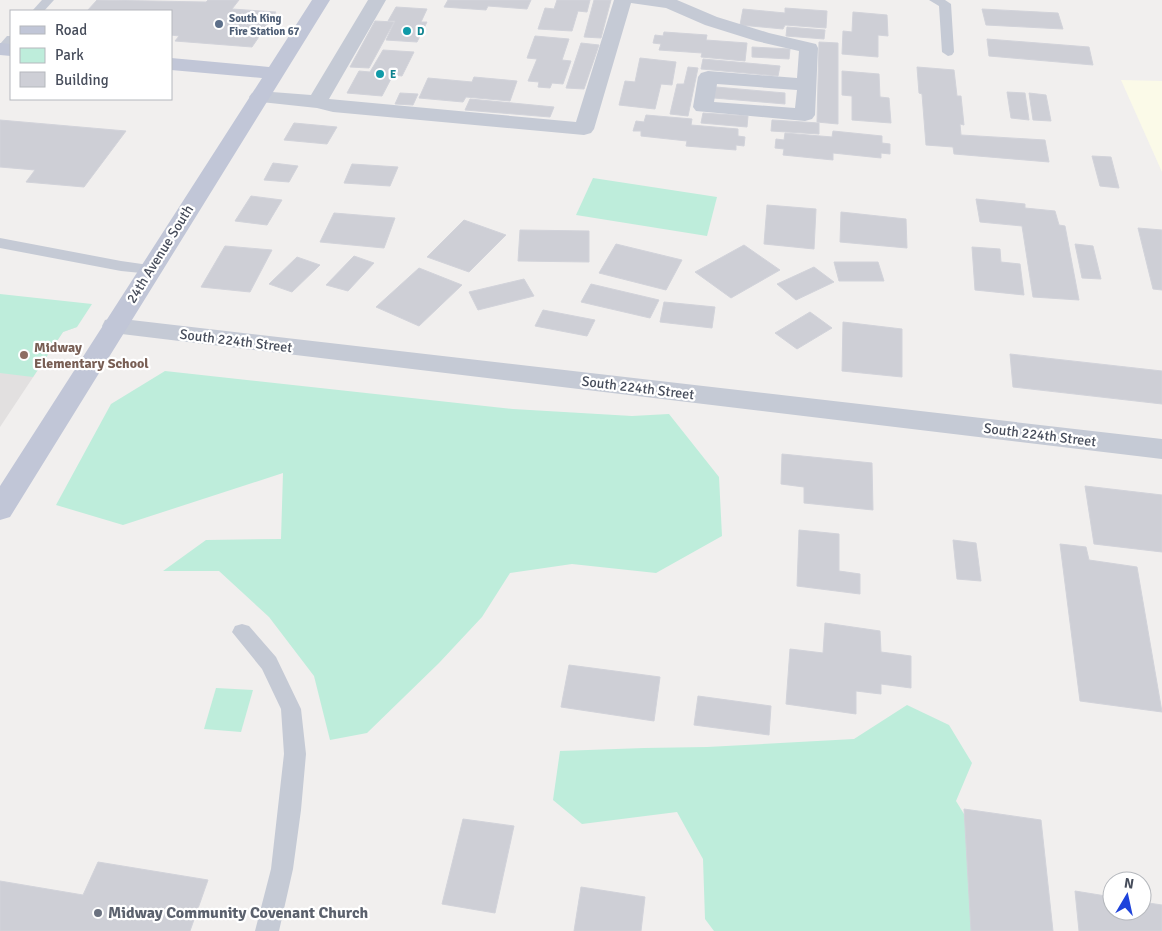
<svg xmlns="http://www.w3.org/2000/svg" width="1162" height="931" font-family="Signika,sans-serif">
<rect width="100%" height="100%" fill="#f1efee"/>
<polygon fill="#fbfae8" points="1121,80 1162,81 1162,172"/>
<polygon fill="#e2e0e0" points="0,295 77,327 63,332 0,427"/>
<g fill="#beeddb">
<polygon points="593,178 717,197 707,236 576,215"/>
<polygon points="0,294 92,304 77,327 63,332 33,377 0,373"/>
<polygon points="165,371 513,409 632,416 669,414 719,477 722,536 656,573 572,564 510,573 482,617 439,663 367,733 330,740 314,676 269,617 219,571 163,571 206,540 281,539 283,473 123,525 56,505 111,404"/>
<polygon points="216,688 253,690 241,732 204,729"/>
<polygon points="907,705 949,725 972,763 956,801 1036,931 714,931 705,919 703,859 677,812 582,824 553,800 560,751 644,748 707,747 854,739"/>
</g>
<g fill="#cecfd6" stroke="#d2d3da">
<polygon points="97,0 206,2 208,0 239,0 232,9 276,12 252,47 175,41 179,36 171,35 171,11 87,11"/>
<polygon points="448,0 531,0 527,9 488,6 486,10 444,7"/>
<polygon points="557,0 590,0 587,12 578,11 572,31 538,29 545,8 554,9"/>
<polygon points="594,0 611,0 601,38 584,37"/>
<polygon points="396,7 427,9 421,22 427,22 417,42 386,40 395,21 388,21"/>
<polygon points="785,8 827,11 826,28 785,25 783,29 740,25 743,9 785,13"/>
<polygon points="982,9 1058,13 1063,29 986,25"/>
<polygon points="853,12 887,15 888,36 878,35 878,57 842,54 843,31 852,32"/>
<polygon points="375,21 394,22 369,68 350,67"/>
<polygon points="787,27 825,30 824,39 786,36"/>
<polygon points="664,32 707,35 706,40 747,43 745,61 701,57 702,53 659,50 661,44 653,43 655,35 663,36"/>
<polygon points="535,36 569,39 562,60 571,61 563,84 552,83 550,88 538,87 539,82 528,81 537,59 527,58"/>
<polygon points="987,39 1089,47 1093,65 989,56"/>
<polygon points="819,42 838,43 838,124 817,122"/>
<polygon points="581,43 599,45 584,89 566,88"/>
<polygon points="752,47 790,49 789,59 752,57"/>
<polygon points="383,50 414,52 402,76 393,75 382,96 347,93 359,71 370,72"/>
<polygon points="640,58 676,62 672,85 661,84 655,109 619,105 625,81 635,82"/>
<polygon points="703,59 780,66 778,76 701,69"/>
<polygon points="688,67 698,68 688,116 670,114 677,84 684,84"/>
<polygon points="917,67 954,70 957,96 961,96 964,125 960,124 961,135 1045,140 1049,162 954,154 953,147 926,145 922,94 919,93"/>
<polygon points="842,71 879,74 880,97 889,98 891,123 852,120 852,96 842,95"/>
<polygon points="474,77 517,81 510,101 466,97 463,102 419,98 428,78 472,82"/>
<polygon points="716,87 785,93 785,104 714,98"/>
<polygon points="1007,92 1025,93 1029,120 1011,118"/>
<polygon points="400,93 418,94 413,105 395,104"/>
<polygon points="1029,93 1046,95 1051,121 1033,120"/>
<polygon points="470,99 554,107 550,117 465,110"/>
<polygon points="703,113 748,116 747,127 701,123"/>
<polygon points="646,115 692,119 691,125 738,129 738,136 745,137 744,146 736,145 736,150 686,146 687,141 641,136 641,131 633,131 636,121 644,122"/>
<polygon points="0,120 126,131 84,187 26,182 35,170 0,167"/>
<polygon points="772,120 819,123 819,134 771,131"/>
<polygon points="294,123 337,127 327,144 284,140"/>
<polygon points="833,131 882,136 882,143 890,144 890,154 881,153 881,158 833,153 833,160 783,155 784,149 775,148 776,139 784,140 785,133 832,137"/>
<polygon points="1092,156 1111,157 1119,188 1100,186"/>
<polygon points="273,163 298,166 289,182 264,180"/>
<polygon points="352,164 398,167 390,186 344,183"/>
<polygon points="251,196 282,200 267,225 235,221"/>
<polygon points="976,199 1025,204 1025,208 1055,211 1059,225 1065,226 1079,300 1033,297 1022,226 980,222"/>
<polygon points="767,205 816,209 814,249 764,244"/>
<polygon points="841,212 906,219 907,248 840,242"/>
<polygon points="334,213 395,218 384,248 320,242"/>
<polygon points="464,220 506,235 469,272 427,257"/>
<polygon points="1138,228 1162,230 1162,290 1153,289"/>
<polygon points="520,230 589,231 589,262 518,261"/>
<polygon points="616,244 682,260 666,290 599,273"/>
<polygon points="1075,244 1093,246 1101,279 1082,278"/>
<polygon points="744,245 780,270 731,298 695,272"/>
<polygon points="225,246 272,250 250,292 201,287"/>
<polygon points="972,247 1000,249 1001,262 1020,264 1024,295 975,290"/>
<polygon points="354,256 374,263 348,291 326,285"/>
<polygon points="297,257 320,265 292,292 269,284"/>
<polygon points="834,262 878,262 884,281 839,281"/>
<polygon points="814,267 834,282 796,300 777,284"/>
<polygon points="419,268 462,285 419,326 376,307"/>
<polygon points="524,279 534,296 478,310 469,292"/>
<polygon points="591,284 659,300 650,318 581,302"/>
<polygon points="664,302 715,307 712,328 660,322"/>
<polygon points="543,310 595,320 587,336 535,326"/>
<polygon points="810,312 832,328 797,349 775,333"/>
<polygon points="843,322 902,329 902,377 842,371"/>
<polygon points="1010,354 1162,371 1162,404 1013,387"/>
<polygon points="782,454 872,463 873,510 804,503 804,487 781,484"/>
<polygon points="1085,486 1162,495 1162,552 1094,544"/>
<polygon points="799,530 839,534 839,571 860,574 860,594 797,586"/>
<polygon points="953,540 976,543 981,581 957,579"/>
<polygon points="1060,544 1086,547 1089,560 1137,567 1162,712 1080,701"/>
<polygon points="825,623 880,631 881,652 911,656 911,688 881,684 881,694 856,691 856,714 786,704 790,649 823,653"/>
<polygon points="569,665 660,677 654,721 561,707"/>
<polygon points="698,696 771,706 769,735 694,725"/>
<polygon points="964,809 1041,820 1053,931 971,931"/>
<polygon points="463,819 514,826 495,913 442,904"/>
<polygon points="98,862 208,880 190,931 0,931 0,881 83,895"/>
<polygon points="581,887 645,897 641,931 574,931"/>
<polygon points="1075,891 1112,897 1112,911 1142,911 1142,902 1162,905 1162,931 1079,931"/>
</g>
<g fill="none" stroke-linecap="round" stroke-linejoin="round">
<g fill="#c5cad5" fill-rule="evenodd">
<polygon points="42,0 54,0 44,11 32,11"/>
<polygon points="929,0 945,0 951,4 954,52 952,55 948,56 942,52 939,6"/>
<polygon points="7,36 11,36 11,46 6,52 0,52 0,44"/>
<polygon points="0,238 121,261 156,266 158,269 156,272 151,274 121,271 0,248"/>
<polygon points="242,624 249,626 276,657 301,709 306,754 301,810 293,869 279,931 255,931 271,869 284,754 281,709 262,669 232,632 235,626"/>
</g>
<g fill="#c5cad5" fill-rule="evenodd">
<path d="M368 0H386L329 99 576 122 614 0H677L717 17 769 33 816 44 818 48 815 115 812 119 805 121 696 111 693 107 698 77 701 73 708 71 797 78 799 51 756 41 705 25 666 8 631 3 594 129 591 133 584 135 333 112 317 108 252 101 249 97 252 93 259 91 311 95ZM717 84 797 90 795 108 714 102Z"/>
<polygon points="114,318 1162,439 1162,459 105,332 102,326 105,320"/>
</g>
<g fill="#c1c6d7" fill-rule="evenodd">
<polygon points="312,0 330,0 10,517 0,520 0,486 262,78 171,70 171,58 269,67"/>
<polygon points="0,43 11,44 11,56 0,55"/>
</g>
</g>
<circle fill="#5c6f8a" stroke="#fff" stroke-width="2" cx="219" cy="24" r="5"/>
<g fill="#0f9aa8" stroke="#fff" stroke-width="2">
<circle cx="407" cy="31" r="5"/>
<circle cx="380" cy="74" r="5"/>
</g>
<circle fill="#8d6e63" stroke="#fff" stroke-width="2" cx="24" cy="355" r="5"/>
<circle fill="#6b7280" stroke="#fff" stroke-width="2" cx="98" cy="913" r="5"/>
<g text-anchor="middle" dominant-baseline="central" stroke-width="4.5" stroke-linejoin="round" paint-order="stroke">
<g font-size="11" font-weight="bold" fill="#4e5e75" stroke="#fff" text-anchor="start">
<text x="229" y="18">South King<tspan x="229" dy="13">Fire Station 67</tspan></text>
</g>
<g font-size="11" font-weight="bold" fill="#0d838f" stroke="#fff" text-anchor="start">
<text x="417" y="31">D</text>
<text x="390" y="74">E</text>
</g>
<g font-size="14" fill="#474d5b" stroke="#fff">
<text transform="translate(160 254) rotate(-58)">24th Avenue South</text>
<text transform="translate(236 341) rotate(7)">South 224th Street</text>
<text transform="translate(638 388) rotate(7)">South 224th Street</text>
<text transform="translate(1040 435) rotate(7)">South 224th Street</text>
</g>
<g font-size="14" font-weight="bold" fill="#785e54" stroke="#fff" text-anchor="start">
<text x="34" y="347">Midway<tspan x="34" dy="16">Elementary School</tspan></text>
</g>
<g font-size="16" font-weight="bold" fill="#5b616d" stroke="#fff" text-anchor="start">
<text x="108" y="913">Midway Community Covenant Church</text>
</g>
</g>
<rect x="10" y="10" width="162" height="90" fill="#ffffff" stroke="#b5b8bd"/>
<rect x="20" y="26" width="25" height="8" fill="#c1c6d7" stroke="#b5b8bd"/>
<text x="55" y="35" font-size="15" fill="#474d5b">Road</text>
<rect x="20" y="48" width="25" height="15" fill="#beeddb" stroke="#b5b8bd"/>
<text x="55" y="60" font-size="15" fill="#474d5b">Park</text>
<rect x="20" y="72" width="25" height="15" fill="#cecfd6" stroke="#b5b8bd"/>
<text x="55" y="85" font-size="15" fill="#474d5b">Building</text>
<g transform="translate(1127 896) rotate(9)"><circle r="24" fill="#ffffff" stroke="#b5b8bd"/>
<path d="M0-4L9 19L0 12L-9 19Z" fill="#1e43db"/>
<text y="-8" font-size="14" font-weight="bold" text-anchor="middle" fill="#474d5b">N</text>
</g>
</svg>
